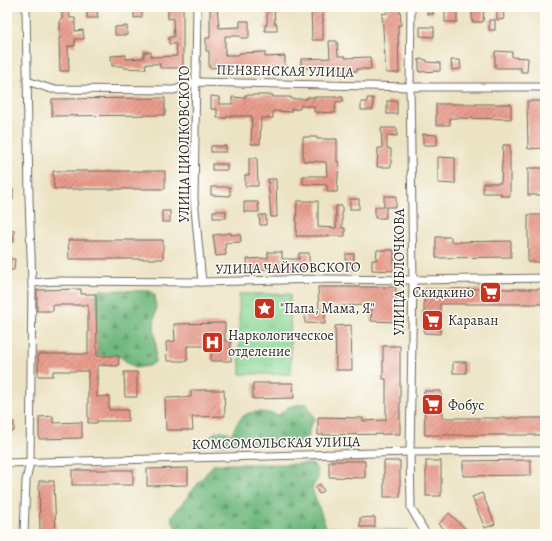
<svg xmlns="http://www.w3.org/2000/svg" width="552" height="541" font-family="Alegreya,serif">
<defs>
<pattern id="forest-firs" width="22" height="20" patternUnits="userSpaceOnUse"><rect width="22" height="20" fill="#70b87e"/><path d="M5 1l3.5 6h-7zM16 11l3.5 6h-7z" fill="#5c9667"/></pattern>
<pattern id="park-tufts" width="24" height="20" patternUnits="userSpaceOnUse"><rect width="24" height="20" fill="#8bd795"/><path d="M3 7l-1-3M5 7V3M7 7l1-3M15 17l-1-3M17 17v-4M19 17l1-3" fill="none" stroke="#78b981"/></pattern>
<pattern id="building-hatch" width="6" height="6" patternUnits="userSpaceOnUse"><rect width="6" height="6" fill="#e99c8c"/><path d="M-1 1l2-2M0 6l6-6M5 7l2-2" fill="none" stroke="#bd7f73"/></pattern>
</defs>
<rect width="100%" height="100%" fill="#fdfcf7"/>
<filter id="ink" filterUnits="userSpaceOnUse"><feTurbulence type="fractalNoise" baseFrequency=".025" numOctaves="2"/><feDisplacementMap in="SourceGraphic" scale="8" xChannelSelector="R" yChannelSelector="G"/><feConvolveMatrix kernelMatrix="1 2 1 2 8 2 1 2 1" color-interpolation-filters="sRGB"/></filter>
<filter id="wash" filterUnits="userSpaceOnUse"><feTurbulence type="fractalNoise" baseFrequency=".012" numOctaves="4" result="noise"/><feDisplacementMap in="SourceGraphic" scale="16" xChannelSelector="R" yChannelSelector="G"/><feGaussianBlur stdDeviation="0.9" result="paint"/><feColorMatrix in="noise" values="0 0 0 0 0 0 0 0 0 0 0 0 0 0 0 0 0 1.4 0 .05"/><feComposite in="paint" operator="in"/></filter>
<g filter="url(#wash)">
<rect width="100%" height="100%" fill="#ece3c3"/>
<g fill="url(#forest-firs)" stroke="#4e7254">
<polygon points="100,290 151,291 155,295 156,311 154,324 156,347 155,362 149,366 135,368 119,356 105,356 105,366 97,361 96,294"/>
<path d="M306 403 315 419 309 428V436L302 442 213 445 210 439C213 429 224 430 232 434 242 408 254 410 279 415L288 407Z"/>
<polygon points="214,464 313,464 317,470 318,479 312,488 326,527 408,530 411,534 178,534 171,517"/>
</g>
<polygon fill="url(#park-tufts)" stroke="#5b8160" points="239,294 290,294 291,374 240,374"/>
<g id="blocks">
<g fill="url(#building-hatch)">
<polygon points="62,7 69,7 70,18 75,18 75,31 83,30 84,39 75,39 75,46 68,46 69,71 60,71 59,38 60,38 60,19 62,19"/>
<polygon points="134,7 142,7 142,17 134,18"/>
<polygon points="183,7 183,68 160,68 160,64 145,64 146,69 124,68 124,66 112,66 111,56 126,55 126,59 144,58 144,52 151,52 151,57 177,56 176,44 169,44 169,37 174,37 173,18 168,19 168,8"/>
<polygon points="210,7 217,7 219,28 240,27 240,21 249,21 249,38 241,38 240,36 225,36 225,55 239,55 239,53 265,52 265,57 285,56 285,67 239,68 239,66 209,68 209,51 206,51 206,38 210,38"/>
<polygon points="267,7 274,7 275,24 277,24 277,31 265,31 265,25 267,25"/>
<polygon points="311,7 323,7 323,40 312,40"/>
<polygon points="387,7 400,7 401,25 398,25 399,73 386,73 382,14 387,13"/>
<rect x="427" y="7" width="6" height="7"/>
<rect x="445" y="7" width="12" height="15"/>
<polygon points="472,7 484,7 483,22 472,22"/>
<polygon points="497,7 503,7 504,19 497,20"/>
<polygon points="87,10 97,10 98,18 87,18"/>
<rect x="489" y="20" width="6" height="10"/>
<polygon points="127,26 127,35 115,35 115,27"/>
<polygon points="420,27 434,27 434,37 420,36"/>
<polygon points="329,41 337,41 338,56 345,56 345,58 370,57 371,69 357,69 357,71 330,72 330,67 301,68 301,59 330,58"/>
<polygon points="495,51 512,52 512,57 528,58 527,72 521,72 521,68 495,68"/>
<polygon points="419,59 427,60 427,62 440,63 440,71 419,72"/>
<polygon points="451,60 460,60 461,69 452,70"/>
<polygon points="245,95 273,95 273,97 291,97 291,99 307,99 307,97 343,97 343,102 336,102 335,113 314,112 314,106 300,106 300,109 291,109 291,112 273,111 273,118 261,118 260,144 251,144 252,116 227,116 227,118 217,118 217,109 211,109 211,96 219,97 219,104 232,104 232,97 245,98"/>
<polygon points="165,98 165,115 52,116 52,99"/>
<polygon points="367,98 373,98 373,110 361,110 361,102 367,102"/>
<rect x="387" y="101" width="10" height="13"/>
<polygon points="527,101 545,101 545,117 543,117 545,148 528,149"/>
<polygon points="436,104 511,104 511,119 450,118 450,125 436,125"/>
<polygon points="381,128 397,128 397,136 387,135 387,148 391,149 391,167 377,167 378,148 382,148"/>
<polygon points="423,134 437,135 437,145 423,145"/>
<polygon points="303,137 317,137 317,139 337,139 337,162 339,162 337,192 327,192 327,185 303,184 303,176 327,176 326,162 303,161"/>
<polygon points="503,145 510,145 510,196 501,196 501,193 483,193 483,183 501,183"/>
<rect x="211" y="146" width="15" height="6"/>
<polygon points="438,157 455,158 455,184 438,183"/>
<polygon points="249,158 257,158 258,186 245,186 245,175 249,175"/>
<rect x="212" y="164" width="15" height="6"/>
<rect x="528" y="168" width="17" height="27"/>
<polygon points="53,171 165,171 165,189 54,189"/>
<polygon points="268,179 276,179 277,217 271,217"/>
<polygon points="211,187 230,187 230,196 211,195"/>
<polygon points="13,189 13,200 7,201 7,190"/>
<polygon points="384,196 396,196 396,207 386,207 386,218 375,218 375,207 384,207"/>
<rect x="350" y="199" width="9" height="10"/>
<polygon points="297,201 318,201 318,227 336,228 336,206 342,206 342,228 345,228 345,236 296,236"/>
<polygon points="244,202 258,202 259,212 244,212"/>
<rect x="162" y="211" width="8" height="11"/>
<rect x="213" y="211" width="13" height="7"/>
<polygon points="259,215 266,215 266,225 260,225"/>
<rect x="528" y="215" width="17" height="47"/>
<rect x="7" y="230" width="7" height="12"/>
<polygon points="231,233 231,235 240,234 241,242 225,243 226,255 216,256 213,235"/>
<polygon points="436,237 451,237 451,242 511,241 511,257 436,258"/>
<polygon points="68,240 163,240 163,259 69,259"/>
<polygon points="377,250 394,250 394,271 372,270 372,260 376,260"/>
<polygon points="268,252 282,252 282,259 299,259 299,253 309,253 309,270 269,269 248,270 247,259 268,258"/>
<rect x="346" y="254" width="8" height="16"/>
<polygon points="7,259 15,259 14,270 7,270"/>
<polygon points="318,287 396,287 396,322 371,321 372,305 325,306 325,324 305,323 305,313 319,313"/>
<polygon points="81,289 81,294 96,294 97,356 119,356 118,366 97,365 97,397 109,396 109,410 128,410 128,421 97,421 97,423 88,423 88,371 53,371 53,376 38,376 38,354 88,354 88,305 53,305 53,311 37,311 37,290"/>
<polygon points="424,289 545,289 545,304 440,304 440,334 424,333"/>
<polygon points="225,323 225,341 231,341 231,361 211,361 211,346 187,346 187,361 167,361 166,342 175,341 174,324"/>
<polygon points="351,325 352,370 336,370 335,326"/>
<polygon points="383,346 400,346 400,434 318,435 318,417 363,418 363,421 386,420 386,379 383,379"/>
<rect x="453" y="362" width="13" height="11"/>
<polygon points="124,372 137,372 137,397 125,397"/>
<polygon points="253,383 293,383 294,398 253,399"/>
<polygon points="191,390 224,390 225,416 192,417 193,430 166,430 165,398 191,397"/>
<polygon points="424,391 441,391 443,418 545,418 545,435 425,435"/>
<polygon points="53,416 53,423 82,422 82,438 39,439 39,417"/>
<rect x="7" y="422" width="7" height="9"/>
<polygon points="531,460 531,475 463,476 463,461"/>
<polygon points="329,461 365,461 365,478 329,477"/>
<rect x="384" y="461" width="16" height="36"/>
<rect x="426" y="461" width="15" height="35"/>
<polygon points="188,468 188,485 147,486 147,469"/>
<rect x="72" y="470" width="61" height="15"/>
<polygon points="39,481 54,481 56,534 40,534"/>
<polygon points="320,484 324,491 319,494 315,487"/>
<polygon points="482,493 495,524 485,528 472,497"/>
<polygon points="449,513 471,534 450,534 439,524"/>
<polygon points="375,517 375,527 360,527 360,518"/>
</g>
</g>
</g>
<g filter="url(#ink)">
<use href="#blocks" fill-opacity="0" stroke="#6f6b60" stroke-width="1"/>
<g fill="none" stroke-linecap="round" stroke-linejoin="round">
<defs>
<g id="minor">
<polyline points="197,7 194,199 202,282"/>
<polyline points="411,7 410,87 413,280 410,452 411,508 426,534"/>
<polyline points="27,81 51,89 174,90 197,82 410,87 545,87"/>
<polyline points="32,283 55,281 202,282 324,279 413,280 545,278"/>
<polyline points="7,463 410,452 545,451"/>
<polyline points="24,534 26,481 30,462 32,283 29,198 26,7"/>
</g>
</defs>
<use href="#minor" stroke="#6f6b60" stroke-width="9"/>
<use href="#minor" stroke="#fff" stroke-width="7"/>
</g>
</g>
<defs>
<symbol id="supermarket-square" viewBox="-11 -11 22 22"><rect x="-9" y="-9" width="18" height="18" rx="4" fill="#c8321e" stroke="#fdfcf7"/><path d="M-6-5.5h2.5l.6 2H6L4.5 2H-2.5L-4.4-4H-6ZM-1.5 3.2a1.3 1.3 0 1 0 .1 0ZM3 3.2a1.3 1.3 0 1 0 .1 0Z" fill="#fff"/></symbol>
<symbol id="sight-square" viewBox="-11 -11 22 22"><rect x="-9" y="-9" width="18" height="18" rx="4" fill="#c8321e" stroke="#fdfcf7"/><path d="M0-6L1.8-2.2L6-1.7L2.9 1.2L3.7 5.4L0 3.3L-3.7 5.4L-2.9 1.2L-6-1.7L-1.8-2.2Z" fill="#fff"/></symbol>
<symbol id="hospital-square" viewBox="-11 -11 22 22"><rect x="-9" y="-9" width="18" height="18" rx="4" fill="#c8321e" stroke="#fdfcf7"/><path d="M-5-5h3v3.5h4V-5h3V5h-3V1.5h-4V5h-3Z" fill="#fff"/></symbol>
</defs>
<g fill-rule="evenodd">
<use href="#supermarket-square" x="478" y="280" width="25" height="25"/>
<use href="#sight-square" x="252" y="296" width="25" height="25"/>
<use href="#supermarket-square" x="420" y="308" width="25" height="25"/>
<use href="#hospital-square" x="200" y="330" width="25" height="25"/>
<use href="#supermarket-square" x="420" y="392" width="25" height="25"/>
</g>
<g text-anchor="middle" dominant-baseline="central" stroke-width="3" stroke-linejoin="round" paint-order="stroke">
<g font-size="14" fill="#2b2b2b" stroke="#fdfcf7">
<text transform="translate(285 71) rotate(1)">ПЕНЗЕНСКАЯ УЛИЦА</text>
<text transform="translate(184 144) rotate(-90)">УЛИЦА ЦИОЛКОВСКОГО</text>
<text transform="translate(288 268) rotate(-1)">УЛИЦА ЧАЙКОВСКОГО</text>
<text transform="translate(399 272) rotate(-90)">УЛИЦА ЯБЛОЧКОВА</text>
<text transform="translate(276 443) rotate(-1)">КОМСОМОЛЬСКАЯ УЛИЦА</text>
</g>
<g font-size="14" fill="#2b2b2b" stroke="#fdfcf7" text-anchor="start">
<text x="474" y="292" text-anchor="end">Скидкино</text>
<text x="280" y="308">"Папа, Мама, Я"</text>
<text x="448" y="320">Караван</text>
<text x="228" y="335">Наркологическое<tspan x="228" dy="16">отделение</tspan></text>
<text x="448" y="405">Фобус</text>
</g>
</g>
<rect width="552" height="541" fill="none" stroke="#fdfcf7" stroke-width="24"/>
</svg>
